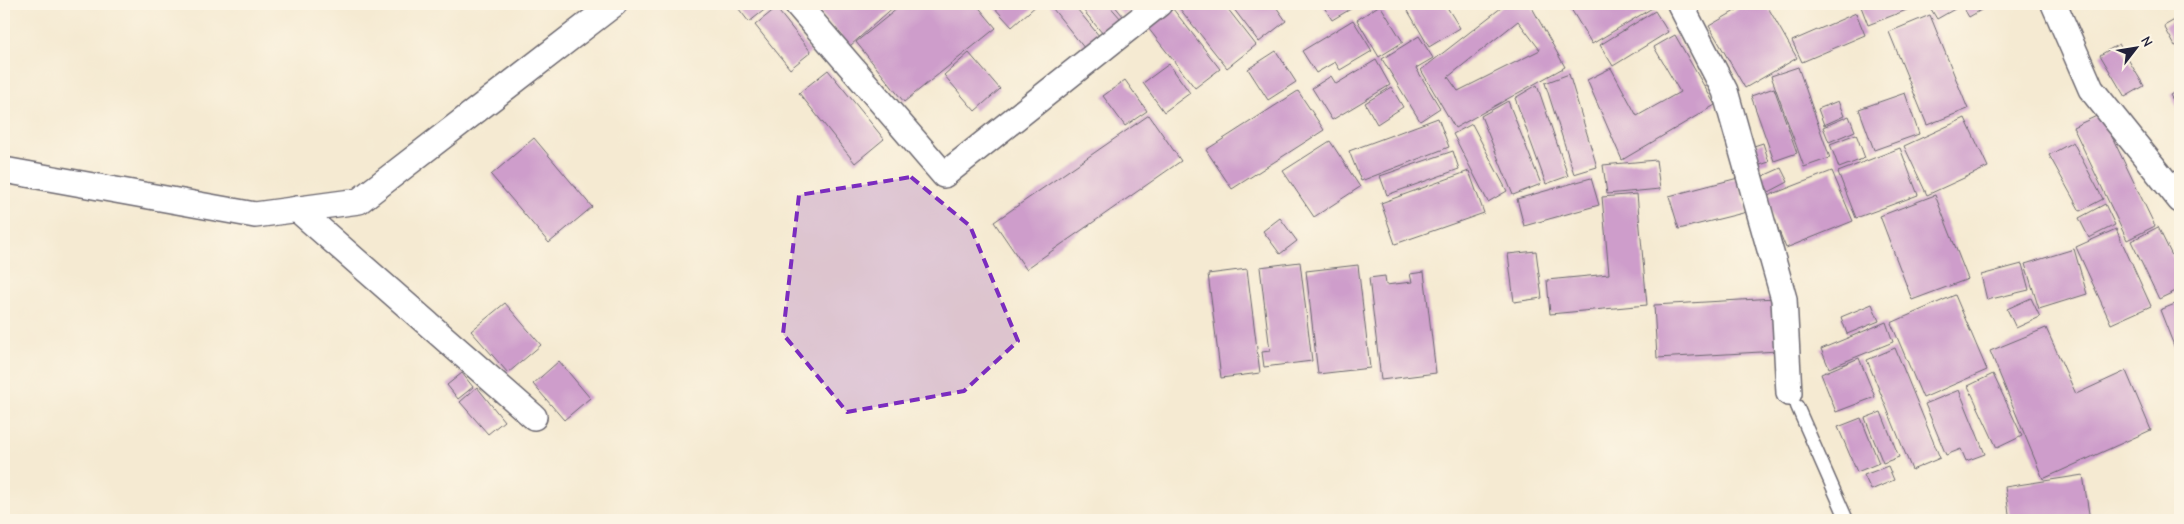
<svg xmlns="http://www.w3.org/2000/svg" width="2184" height="524" font-family="'Comic Neue',sans-serif">
<rect width="100%" height="100%" fill="#fcf5e5"/>
<filter id="ink" filterUnits="userSpaceOnUse"><feTurbulence type="fractalNoise" baseFrequency=".02" numOctaves="2"/><feDisplacementMap in="SourceGraphic" scale="10" xChannelSelector="R" yChannelSelector="G"/><feConvolveMatrix kernelMatrix="1 2 1 2 8 2 1 2 1" color-interpolation-filters="sRGB"/></filter>
<filter id="wash" filterUnits="userSpaceOnUse"><feTurbulence type="fractalNoise" baseFrequency=".0096" numOctaves="4" result="noise"/><feDisplacementMap in="SourceGraphic" scale="20" xChannelSelector="R" yChannelSelector="G"/><feGaussianBlur stdDeviation="1.12" result="paint"/><feColorMatrix in="noise" values="0 0 0 0 0 0 0 0 0 0 0 0 0 0 0 0 0 1.4 0 .05"/><feComposite in="paint" operator="in"/></filter>
<g filter="url(#wash)">
<rect width="100%" height="100%" fill="#f5ead2"/>
<g id="blocks">
<g fill="#ce9dcb" fill-rule="evenodd">
<polygon points="735,4 772,4 749,22"/>
<polygon points="813,4 897,4 850,46"/>
<polygon points="903,4 976,4 996,28 904,102 856,42"/>
<polygon points="991,4 1038,4 1012,27"/>
<polygon points="1049,4 1073,4 1100,37 1085,49"/>
<polygon points="1078,4 1108,4 1121,19 1103,34"/>
<polygon points="1113,4 1132,4 1135,7 1123,16"/>
<polygon points="1176,4 1224,4 1256,45 1227,68"/>
<polygon points="1230,4 1274,4 1286,21 1259,42"/>
<polygon points="1322,4 1359,4 1332,20"/>
<polygon points="1404,4 1445,4 1460,28 1429,47"/>
<path d="M1506 4H1530L1565 67 1455 128 1421 70ZM1518 21 1540 50 1458 91 1448 77Z"/>
<polygon points="1568,4 1659,4 1592,44"/>
<polygon points="1747,4 1766,4 1797,58 1745,88 1709,26"/>
<polygon points="1860,4 1922,4 1868,25"/>
<polygon points="1928,4 1959,4 1960,6 1937,19"/>
<polygon points="1961,4 1987,4 1988,6 1969,17"/>
<polygon points="1380,5 1403,42 1379,57 1357,20"/>
<polygon points="776,8 811,52 790,69 755,25"/>
<polygon points="1173,9 1220,69 1195,88 1148,28"/>
<polygon points="1655,11 1668,32 1613,66 1600,45"/>
<polygon points="1856,13 1865,35 1802,62 1792,41"/>
<polygon points="1930,15 1968,109 1927,125 1889,32"/>
<polygon points="2180,17 2180,44 2175,46 2164,26"/>
<polygon points="1353,20 1372,51 1340,70 1335,62 1316,73 1302,51"/>
<polygon points="1675,35 1715,105 1622,160 1587,80 1611,68 1637,116 1680,92 1654,47"/>
<polygon points="1419,36 1433,58 1416,68 1440,108 1420,121 1382,59"/>
<polygon points="2119,44 2144,86 2125,97 2100,55"/>
<polygon points="1276,51 1296,82 1268,100 1248,69"/>
<polygon points="969,53 1000,89 975,111 944,75"/>
<polygon points="1376,60 1390,85 1332,120 1312,88 1331,76 1336,84"/>
<polygon points="1169,64 1190,93 1164,112 1143,83"/>
<polygon points="1798,67 1830,158 1804,167 1771,76"/>
<polygon points="828,70 884,139 855,163 799,93"/>
<polygon points="1569,74 1597,167 1574,174 1545,83"/>
<polygon points="1125,80 1147,111 1125,126 1103,96"/>
<polygon points="1537,85 1568,176 1546,184 1515,98"/>
<polygon points="1391,87 1403,107 1377,124 1365,103"/>
<polygon points="1774,88 1797,153 1774,161 1751,96"/>
<polygon points="2180,89 2180,112 2170,95"/>
<polygon points="1298,91 1324,130 1232,189 1206,150"/>
<polygon points="1905,93 1919,134 1874,150 1859,109"/>
<polygon points="1508,101 1541,184 1513,195 1481,116"/>
<polygon points="1838,101 1844,116 1824,125 1818,109"/>
<polygon points="2101,114 2155,226 2127,240 2073,127"/>
<polygon points="1149,115 1181,161 1026,269 994,222"/>
<polygon points="1849,116 1855,131 1829,142 1823,127"/>
<polygon points="1438,118 1449,147 1361,181 1349,151"/>
<polygon points="1965,118 1988,167 1927,195 1904,146"/>
<polygon points="1472,124 1507,191 1488,202 1453,134"/>
<polygon points="1856,134 1865,158 1839,168 1830,144"/>
<polygon points="534,138 592,207 549,243 491,175"/>
<polygon points="1330,141 1360,187 1314,217 1283,171"/>
<polygon points="2073,142 2103,199 2080,211 2049,155"/>
<polygon points="1763,143 1769,162 1754,167 1748,148"/>
<polygon points="1900,148 1918,195 1856,218 1838,172"/>
<polygon points="1453,151 1459,169 1387,195 1380,176"/>
<polygon points="1656,160 1660,189 1607,194 1603,165"/>
<polygon points="1781,168 1788,182 1769,192 1761,177"/>
<polygon points="1469,171 1484,213 1395,244 1381,203"/>
<polygon points="1832,171 1853,221 1786,248 1765,197"/>
<polygon points="1591,178 1599,205 1524,226 1517,199"/>
<polygon points="1738,178 1747,212 1679,229 1669,196"/>
<polygon points="1637,194 1647,305 1550,314 1547,280 1609,274 1602,197"/>
<polygon points="1935,195 1968,279 1912,300 1880,216"/>
<polygon points="2105,204 2115,225 2089,238 2079,218"/>
<polygon points="1280,218 1297,241 1280,254 1263,231"/>
<polygon points="2158,227 2180,272 2180,289 2159,299 2131,241"/>
<polygon points="2116,229 2151,306 2111,324 2076,247"/>
<polygon points="2074,249 2087,294 2039,309 2025,264"/>
<polygon points="1536,251 1542,298 1514,302 1508,254"/>
<polygon points="1300,262 1312,361 1264,367 1262,352 1270,351 1260,267"/>
<polygon points="2022,264 2029,290 1987,300 1981,275"/>
<polygon points="1358,265 1370,368 1318,374 1306,271"/>
<polygon points="1247,269 1260,373 1221,378 1208,274"/>
<polygon points="1424,272 1436,373 1381,380 1369,278 1385,276 1386,285 1412,282 1410,274"/>
<polygon points="1955,295 1987,370 1923,398 1891,323"/>
<polygon points="1775,298 1778,351 1657,358 1654,305"/>
<polygon points="2031,298 2040,317 2016,328 2007,309"/>
<polygon points="2180,302 2180,361 2160,310"/>
<polygon points="505,303 541,345 508,373 471,331"/>
<polygon points="1872,304 1879,321 1847,334 1841,317"/>
<polygon points="1886,322 1893,342 1829,368 1821,349"/>
<polygon points="2046,328 2076,394 2126,371 2151,430 2043,479 1990,351"/>
<polygon points="1895,348 1940,458 1912,470 1867,360"/>
<polygon points="1859,358 1875,397 1836,412 1821,374"/>
<polygon points="559,361 590,398 564,420 533,384"/>
<polygon points="462,373 473,387 458,399 447,385"/>
<polygon points="1993,374 2022,436 1997,448 1968,386"/>
<polygon points="477,387 504,421 488,434 460,402"/>
<polygon points="1959,390 1985,454 1966,461 1961,449 1946,455 1925,404"/>
<polygon points="1881,412 1899,457 1883,463 1865,418"/>
<polygon points="1861,418 1879,463 1857,472 1838,427"/>
<polygon points="1888,466 1894,480 1871,490 1864,475"/>
<polygon points="2083,475 2090,520 2010,520 2005,487"/>
</g>
</g>
</g>
<g filter="url(#ink)">
<use href="#blocks" fill-opacity="0" stroke="#6c6870" stroke-width="1"/>
<g fill="none" stroke-linecap="round" stroke-linejoin="round">
<defs>
<polyline id="service" points="1797,406 1847,520"/>
<g id="minor">
<polyline points="797,4 944,175 1159,4"/>
<polyline points="1680,4 1725,91 1784,299 1789,393"/>
<polyline points="2054,4 2091,89 2180,200"/>
<polyline points="4,170 255,215 359,201 614,4"/>
<polyline points="297,209 534,417"/>
</g>
</defs>
<use href="#service" stroke="#6c6870" stroke-width="15"/>
<use href="#minor" stroke="#6c6870" stroke-width="28"/>
<use href="#service" stroke="#fff" stroke-width="12"/>
<use href="#minor" stroke="#fff" stroke-width="25"/>
</g>
</g>
<path fill="#7b2cbf" fill-opacity="0.2" stroke="#7b2cbf" stroke-width="4" stroke-dasharray="10 6" stroke-linejoin="round" d="M911 177 970 226 1018 341 964 391 847 412 783 334 799 195Z"/>
<rect width="2184" height="524" fill="none" stroke="#fcf5e5" stroke-width="20"/>
<g transform="translate(2136 48) rotate(59)" stroke="#fcf5e5" stroke-width="4" paint-order="stroke">
<path d="M0-4L9 19L0 12L-9 19Z" fill="#22223b"/>
<text y="-8" font-size="14" font-weight="bold" text-anchor="middle" fill="#22223b">N</text>
</g>
</svg>
